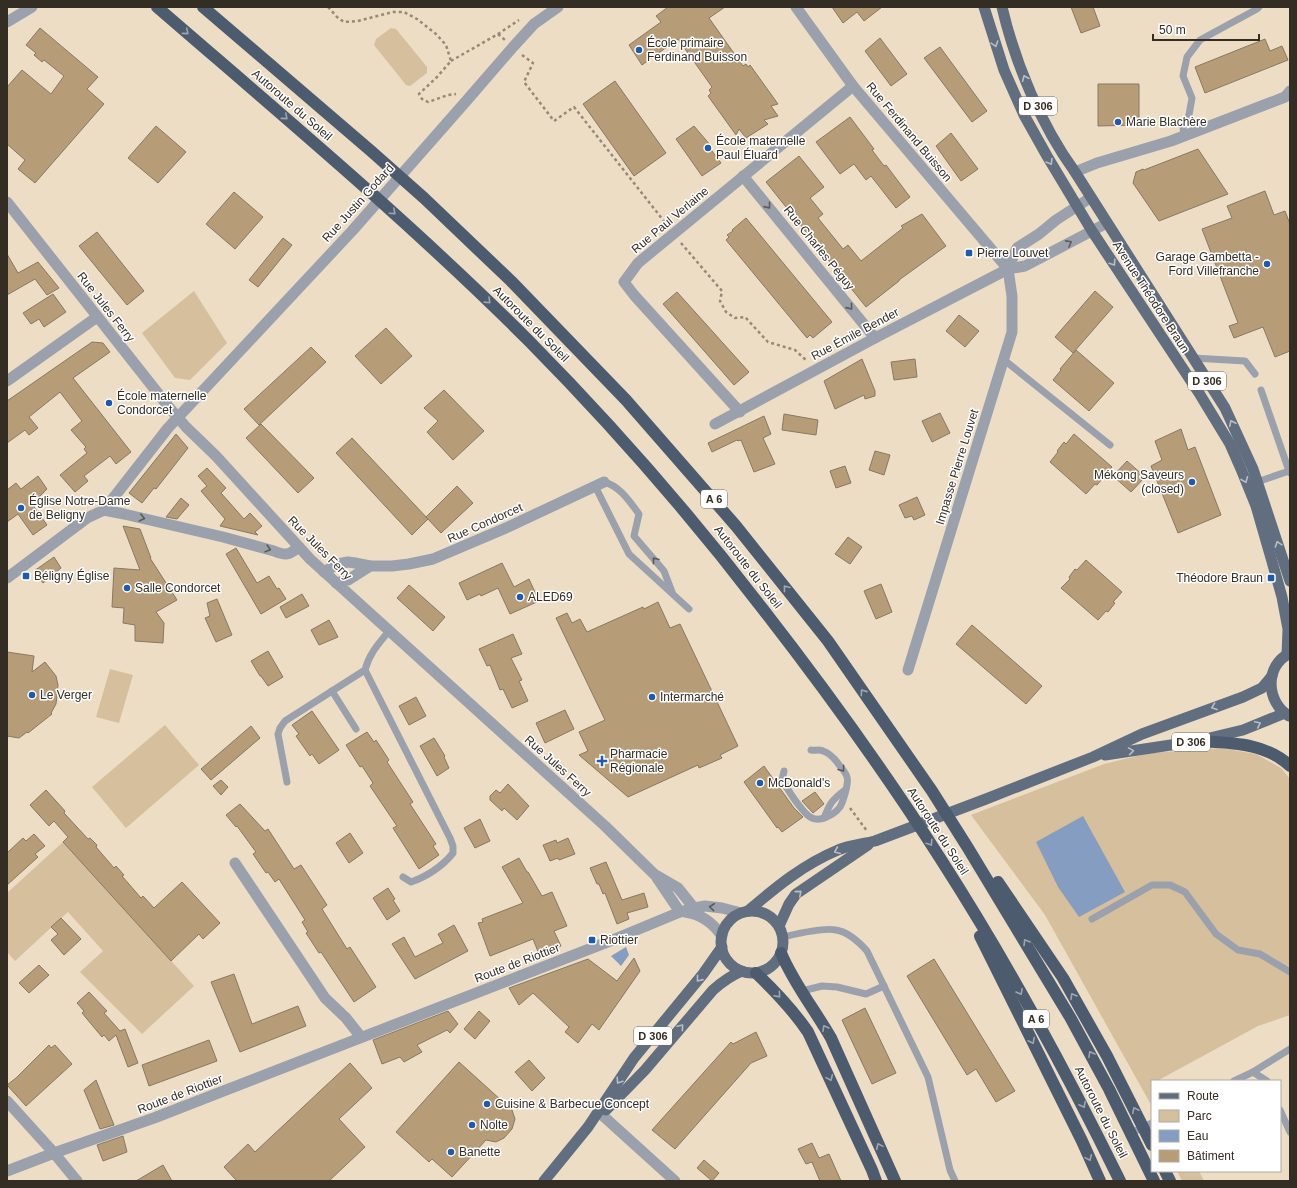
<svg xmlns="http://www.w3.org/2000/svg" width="1297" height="1188" font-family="Arial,sans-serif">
<rect width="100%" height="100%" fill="#eeddc5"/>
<g fill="#d6bf9c">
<polygon points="391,28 396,29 427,67 427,73 410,86 406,85 374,45 376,39"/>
<polygon points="194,291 227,343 190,380 175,378 142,333"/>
<polygon points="110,669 133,675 119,723 96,717"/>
<polygon points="165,725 199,765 126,828 92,787"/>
<polygon points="1221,748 1256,754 1281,768 1290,779 1290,1015 1258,1026 1157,1081 1152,1081 1152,1104 1150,1103 1045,915 971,815 1104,764 1149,753"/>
<polygon points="63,842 194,986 142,1034 80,972 103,951 68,912 15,961 7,952 7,893"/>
<polygon points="1177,1171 1199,1171 1204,1181 1182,1181"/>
</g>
<g fill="#849dc1">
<polygon points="1083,816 1125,892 1079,917 1058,887 1036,842"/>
<polygon points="626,947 629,955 621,966 611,956"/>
</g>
<g fill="#b69c77" stroke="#887963">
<polygon points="668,7 725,7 709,18 743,66 746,64 748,67 750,65 778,104 771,106 778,116 764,120 768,124 746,138 739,129 736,135 708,96 711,93 709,90 712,87 678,39 642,65 629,45 661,22 656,16"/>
<polygon points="832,7 882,7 864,21 857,12 843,23"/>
<polygon points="1071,7 1093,7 1100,26 1081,33"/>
<polygon points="40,28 98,77 87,89 104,104 35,183 18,169 25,160 7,144 7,87 22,70 51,94 64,76 44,60 42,62 34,55 36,53 26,45"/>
<polygon points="880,38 907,74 891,86 865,51"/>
<polygon points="1265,39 1270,51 1282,46 1288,60 1205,93 1195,67"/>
<polygon points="940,47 987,111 972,122 924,58"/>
<polygon points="615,81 666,153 634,176 583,104"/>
<polygon points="1098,84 1139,84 1139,125 1098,126"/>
<polygon points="850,117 874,149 872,150 884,166 886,165 910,197 896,208 871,176 866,180 854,164 840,174 816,142"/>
<polygon points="156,126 186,152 158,183 128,158"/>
<polygon points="694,126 711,146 709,147 721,163 702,176 676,139"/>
<polygon points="951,133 978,169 961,181 936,146"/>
<polygon points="1198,149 1228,194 1159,221 1133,183 1136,172 1143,169 1144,170"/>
<polygon points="799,156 824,187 810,198 823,214 818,218 843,249 848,245 861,261 903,228 901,226 922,214 946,246 899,280 899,281 866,307 766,182"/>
<polygon points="1265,191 1274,215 1285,211 1290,224 1290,351 1275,357 1263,327 1234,338 1229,326 1238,323 1202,229 1232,218 1227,206"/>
<polygon points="234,192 263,217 235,249 206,224"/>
<polygon points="746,218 832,322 813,338 810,335 807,338 726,240 729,237 727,235 733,231 732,230"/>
<polygon points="97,232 144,291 127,305 79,246"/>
<polygon points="283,238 292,245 258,287 249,280"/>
<polygon points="7,254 18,273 38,262 59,288 47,295 35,279 7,295"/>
<polygon points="1095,291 1113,307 1073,353 1055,337"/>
<polygon points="677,292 749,372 734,385 663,304"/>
<polygon points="53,294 66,312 44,327 39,319 31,324 23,313"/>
<polygon points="959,315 979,331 965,347 946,331"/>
<polygon points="386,328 412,356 381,384 355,356"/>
<polygon points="92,342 103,343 110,352 73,378 131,452 116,464 110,456 84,476 88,481 75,492 60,475 87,453 84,449 86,447 71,430 82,421 60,392 29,417 38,428 29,435 25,430 7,443 7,401"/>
<polygon points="311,347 326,362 259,425 244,409"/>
<polygon points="1076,350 1114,383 1089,411 1053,380 1061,370 1060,369"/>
<polygon points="862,359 875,391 875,396 865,399 864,395 835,409 824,381"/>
<polygon points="915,359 917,377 894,380 891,362"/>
<polygon points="444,390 484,431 453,460 427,432 438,421 424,408"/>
<polygon points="940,413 950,433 932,442 922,421"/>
<polygon points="784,414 818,420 816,435 782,430"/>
<polygon points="764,416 771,434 763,438 775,464 754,472 741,440 738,441 737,440 712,452 708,443"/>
<polygon points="261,424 314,478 298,493 246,438"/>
<polygon points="1181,429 1188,450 1195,447 1221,515 1178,533 1151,466 1162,460 1155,441"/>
<polygon points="176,434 188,448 156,489 154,488 142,503 129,493"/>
<polygon points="1074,434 1112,467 1097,485 1095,484 1086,494 1050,462 1058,452 1057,451 1064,442 1066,444"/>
<polygon points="352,438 428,519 412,535 336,453"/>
<polygon points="875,451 890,455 884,475 869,470"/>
<polygon points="1127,461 1145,477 1131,492 1113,476"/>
<polygon points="845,466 851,483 836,488 830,471"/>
<polygon points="207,468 226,488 221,493 244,519 250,513 262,526 255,532 258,535 220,526 225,519 201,491 207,486 198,476"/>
<polygon points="38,476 47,489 32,504 47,525 33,535 18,514 7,522 7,490 16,483 21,489"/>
<polygon points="457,486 473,503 441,533 426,517"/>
<polygon points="917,497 925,515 914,520 912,516 905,518 899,505"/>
<polygon points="181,498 189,505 177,519 166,517"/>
<polygon points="123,526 140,529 151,558 150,558 177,600 156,612 164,623 163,643 135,641 135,625 123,623 124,608 112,607 114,568 140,570"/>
<polygon points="848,537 862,547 850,564 835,554"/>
<polygon points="236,548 257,583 269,576 277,589 279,588 286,599 261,614 226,554"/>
<polygon points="54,557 61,568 43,583 34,571"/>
<polygon points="1086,560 1122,592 1113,602 1115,603 1108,612 1106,611 1098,620 1061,588 1070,579 1069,577 1075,569 1077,570"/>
<polygon points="502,563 514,587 529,579 539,601 510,614 498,588 481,596 480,594 467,600 459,583"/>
<polygon points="881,584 892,612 876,619 864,591"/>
<polygon points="409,585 445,617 433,631 397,598"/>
<polygon points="302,594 309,606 286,618 280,607"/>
<polygon points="217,599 232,635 216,642 205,618 210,616 207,603"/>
<polygon points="658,602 670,628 680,624 738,746 720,755 722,758 699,768 698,765 628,797 579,755 588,751 579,732 605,720 556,618 567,613 572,623 580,619 587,632 643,607 644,609"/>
<polygon points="329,620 338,637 319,645 311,630"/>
<polygon points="972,625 1042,686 1026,704 956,644"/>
<polygon points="513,634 522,654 511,658 522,680 519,681 528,701 512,708 503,689 500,690 490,665 487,666 479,649"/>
<polygon points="268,651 283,677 268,686 261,676 260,676 251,661"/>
<polygon points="7,652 34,656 32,672 45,662 56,676 58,685 56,704 51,713 52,714 28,733 27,732 19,738 7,736"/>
<polygon points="416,697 426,716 409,725 399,706"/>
<polygon points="565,710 574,729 545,743 536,723"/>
<polygon points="312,711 339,750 319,764 312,754 310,756 296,736 299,734 292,725"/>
<polygon points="251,726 260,738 211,780 201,769"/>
<polygon points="367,732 374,742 376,740 389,760 387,762 413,802 410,804 436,844 433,846 439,855 419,869 393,828 397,826 370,786 373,783 362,766 360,767 346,745"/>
<polygon points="434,738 445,756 444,757 449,768 437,776 420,746"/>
<polygon points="764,766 794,808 803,817 782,832 778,827 777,828 744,782"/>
<polygon points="221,780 228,787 221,795 213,786"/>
<polygon points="508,784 529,806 517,820 504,808 502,811 490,800 490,796 496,790 500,793"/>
<polygon points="46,790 65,811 64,813 88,839 90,838 97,845 96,847 114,868 116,866 124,875 122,876 141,898 143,896 154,908 182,882 220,923 203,939 199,934 171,961 63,842 68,837 54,821 49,826 30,805"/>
<polygon points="815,792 824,804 813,813 802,801"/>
<polygon points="240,804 265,831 268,829 294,869 301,865 327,905 322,909 347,949 350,947 376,987 354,1002 321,952 319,953 306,933 308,932 302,922 305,920 279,879 275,882 268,872 266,873 253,854 256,852 237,826 236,827 226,815"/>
<polygon points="480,819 490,841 475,848 464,828"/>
<polygon points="350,833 363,853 349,863 336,843"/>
<polygon points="34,834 45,846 35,854 38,857 7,885 7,853 23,838 26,841"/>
<polygon points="568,838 575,854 559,860 558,858 550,861 543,845 556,840 557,843"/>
<polygon points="519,858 527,872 528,872 542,896 552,892 567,926 554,931 561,946 539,954 533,939 490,956 478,923 483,922 482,919 523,903 502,867"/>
<polygon points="606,862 622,900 644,893 648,907 627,913 629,919 617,924 605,893 603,894 599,884 597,884 590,868"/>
<polygon points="388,888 395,899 393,900 400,911 387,920 373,898"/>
<polygon points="61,918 81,939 64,955 51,940 58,934 51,927"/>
<polygon points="454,925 468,951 415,979 392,944 404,937 415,957 443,943 438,934"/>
<polygon points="634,958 640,971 599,1030 592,1024 578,1043 565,1032 569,1027 533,993 519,1005 509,988 588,959 617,981"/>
<polygon points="934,959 1015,1091 996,1102 976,1069 967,1075 907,976"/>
<polygon points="39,965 49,975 29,993 19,983"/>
<polygon points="234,974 252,1024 298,1006 306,1026 240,1052 211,982"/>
<polygon points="89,992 107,1011 104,1013 120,1031 125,1029 138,1063 128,1067 116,1035 109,1041 104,1035 102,1037 82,1013 84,1011 77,1003"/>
<polygon points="865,1008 896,1073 872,1084 842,1020"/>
<polygon points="448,1011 458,1024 450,1033 447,1030 417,1045 422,1052 404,1062 400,1057 382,1064 373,1040"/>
<polygon points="479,1011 490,1021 475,1039 464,1029"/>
<polygon points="756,1032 767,1056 751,1063 675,1149 652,1130 731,1042 733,1044"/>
<polygon points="209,1040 217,1061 149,1086 142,1065"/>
<polygon points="49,1045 51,1048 55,1045 72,1064 26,1106 7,1085 16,1078"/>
<polygon points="529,1060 545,1078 532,1091 515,1072"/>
<polygon points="459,1062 512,1110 515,1119 512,1129 504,1138 496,1142 486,1140 452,1177 432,1159 429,1162 396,1132"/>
<polygon points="350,1063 372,1088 339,1119 365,1147 329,1181 237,1181 224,1167 248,1144 255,1152"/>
<polygon points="96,1080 114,1125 100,1129 84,1090"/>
<polygon points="123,1136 127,1152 103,1161 97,1145"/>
<polygon points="812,1143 819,1158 829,1154 841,1181 820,1181 812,1162 806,1164 798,1149"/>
<polygon points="704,1160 719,1173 712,1181 697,1168"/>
<polygon points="163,1165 172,1181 136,1181"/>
</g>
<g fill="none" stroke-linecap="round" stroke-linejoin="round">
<g stroke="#958978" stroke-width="2.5" stroke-dasharray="3 3" stroke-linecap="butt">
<polyline points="328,7 337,17 344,22 358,21 393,12 404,12 417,19 436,34 446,45 451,61 437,77 419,94 422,99 428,102 448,95 456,94"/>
<polyline points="498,34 505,40"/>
<polyline points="522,55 533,63 524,82 554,121 574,107 667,225"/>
<polyline points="451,61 498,34 519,20"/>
<polyline points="681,243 722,291 720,301 726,312 735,318 745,317 768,342 795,350 807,361"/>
<polyline points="850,808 867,831"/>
</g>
<g stroke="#9aa1ac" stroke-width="7">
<polyline points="1184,136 1183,127 1189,115 1192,98 1183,76 1187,57 1200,40 1257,9 1259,7"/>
<polyline points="1193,358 1245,361 1255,374"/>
<polyline points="1003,359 1110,445"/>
<polyline points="1261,390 1289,471"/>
<path d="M604 482C620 486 630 502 639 514L634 536 664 571 672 592"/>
<polyline points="1257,482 1289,471 1290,473"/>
<polyline points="595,486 629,554 689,609"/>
<path d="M365 670 450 838 453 846V853C443 866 426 877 411 882L403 877"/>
<polyline points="332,691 356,729"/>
<path d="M784 771 782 780C789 791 799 809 810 817 819 823 834 815 840 807 843 802 849 783 847 777 846 772 840 767 837 762 833 757 829 753 823 751 819 749 815 751 811 750"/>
<path d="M287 782 278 734 280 728 285 721 365 670C369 654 379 643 389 631"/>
<path d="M824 818C830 803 832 800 845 790"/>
<polyline points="1092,919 1152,885 1170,885 1185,892 1216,934 1238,950 1260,954 1290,972"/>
<path d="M783 937C796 934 823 927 836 930 848 932 859 942 867 951L928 1077 950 1170 955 1181"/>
<polyline points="802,991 822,986 837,987 866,994 884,986"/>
<polyline points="1253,1072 1290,1049"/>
<polyline points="1234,1081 1253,1072 1267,1081"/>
<polyline points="1280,1110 1290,1132"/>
<polyline points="1131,1133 1152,1123"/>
</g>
<g stroke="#9aa1ac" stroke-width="11">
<polyline points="796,7 853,86 1008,269"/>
<polyline points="7,22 32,7"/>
<polyline points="1075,172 1097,163 1171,141 1285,97 1290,91"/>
<polyline points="743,176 875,338"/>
<polyline points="7,202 168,406 186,427 216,456 310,559 605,826 654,874 678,888 694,908"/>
<polyline points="1008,269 1017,248 1039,234 1056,220 1090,198"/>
<polyline points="7,381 97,317"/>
<polyline points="740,412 634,295 624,282 638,263 853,86"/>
<polyline points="715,424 875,338 1008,269 1025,266 1107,223"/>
<path d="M104 510 124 514 223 537 274 551C286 556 289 555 299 547"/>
<polyline points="324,572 337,564 348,562 355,563 370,566 392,566 409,564 433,559 508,527 604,482"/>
<polyline points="7,578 87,518 104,510 168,428 352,231 468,99 513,47 534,24 558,7"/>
<polyline points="336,583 348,580 370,566"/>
<polyline points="908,670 1012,332 1012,296 1008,269"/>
<polyline points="235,863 325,998 346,1018 361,1037"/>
<polyline points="657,878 680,912"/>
<path d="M685 912C701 914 713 923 722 936"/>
<polyline points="7,1101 54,1153 77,1181"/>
<polyline points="601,1114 675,1181"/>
<polyline points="7,1171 54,1153 154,1118 610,941 680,912 694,908 705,906 722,908 741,913"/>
</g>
<g stroke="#616e7f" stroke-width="11">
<polyline points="984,7 1004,70 1024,115 1047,156 1092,231 1199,393 1230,444 1241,469 1256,506 1271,558 1282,597 1288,629 1287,655"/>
<path d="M1002 7C1015 63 1041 125 1075 172L1225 408 1253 469 1290 581"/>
<path d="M1289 716C1266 702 1264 666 1290 653"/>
<polyline points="1105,755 1197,741 1243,730 1285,713"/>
<path d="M748 911C776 887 804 864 838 850 849 845 863 844 875 841L986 799 1093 757 1142 734 1243 697 1262 688 1272 676"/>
<circle cx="752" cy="942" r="31"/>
<polyline points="779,926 789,904 796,894 868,845"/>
<path d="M606 1110 645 1070 713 990C722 982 730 976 742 971"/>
<polyline points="544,1181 588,1127 634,1058 703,974 722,947"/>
</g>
<g stroke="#4d5b6f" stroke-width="12">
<path d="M157 7C283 116 411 223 529 341 612 425 690 514 762 608 825 689 885 772 940 858 1007 962 1066 1071 1120 1181"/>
<polyline points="203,7 371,151 424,198 511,281 626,400 736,526 828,641 932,791 968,848 1070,1017 1109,1089 1154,1181"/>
<path d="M1197 741C1228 743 1265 742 1290 766"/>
<polyline points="998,882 1063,978 1107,1056 1152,1145"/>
<polyline points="980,936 1082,1141 1100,1181"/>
<path d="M781 953C794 984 815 1010 831 1038L895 1181"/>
<path d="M756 973C775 991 793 1010 808 1032L872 1170 876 1181"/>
<polyline points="1165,1171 1170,1181"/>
</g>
</g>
<defs><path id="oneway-chevron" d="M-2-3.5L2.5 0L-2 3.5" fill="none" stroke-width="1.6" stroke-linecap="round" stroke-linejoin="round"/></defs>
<g stroke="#9da5b0">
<use href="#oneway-chevron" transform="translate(186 32) rotate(41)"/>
<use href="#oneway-chevron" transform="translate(285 117) rotate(41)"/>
<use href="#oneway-chevron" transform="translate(393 212) rotate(42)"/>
<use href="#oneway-chevron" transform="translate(488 301) rotate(44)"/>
<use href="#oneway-chevron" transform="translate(786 588) rotate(-128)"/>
<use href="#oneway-chevron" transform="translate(863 692) rotate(-125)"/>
<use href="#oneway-chevron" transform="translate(930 843) rotate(57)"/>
<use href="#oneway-chevron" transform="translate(1026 942) rotate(-121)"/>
<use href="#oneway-chevron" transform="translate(1020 992) rotate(60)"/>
<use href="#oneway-chevron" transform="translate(778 995) rotate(49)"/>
<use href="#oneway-chevron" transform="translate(1073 996) rotate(-120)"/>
<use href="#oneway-chevron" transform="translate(825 1028) rotate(-119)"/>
<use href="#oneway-chevron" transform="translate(1032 1041) rotate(63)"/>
<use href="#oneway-chevron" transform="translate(1091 1054) rotate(-119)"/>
<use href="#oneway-chevron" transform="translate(830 1078) rotate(66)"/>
<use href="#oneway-chevron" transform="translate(1083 1105) rotate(63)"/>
<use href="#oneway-chevron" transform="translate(1135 1110) rotate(-117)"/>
<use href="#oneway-chevron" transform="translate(879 1146) rotate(-114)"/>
<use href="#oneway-chevron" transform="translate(1089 1158) rotate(66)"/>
</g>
<g stroke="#b8bec5">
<use href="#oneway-chevron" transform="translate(995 44) rotate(72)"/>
<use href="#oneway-chevron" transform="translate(1025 78) rotate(-113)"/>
<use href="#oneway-chevron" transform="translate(1050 162) rotate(59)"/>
<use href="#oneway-chevron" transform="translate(1113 263) rotate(57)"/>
<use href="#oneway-chevron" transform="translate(1232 423) rotate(-116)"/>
<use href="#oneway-chevron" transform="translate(1245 480) rotate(68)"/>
<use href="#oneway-chevron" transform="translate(1278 544) rotate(-108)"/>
<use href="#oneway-chevron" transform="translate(1214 707) rotate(160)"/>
<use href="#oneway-chevron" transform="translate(1258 724) rotate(-25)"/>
<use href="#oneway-chevron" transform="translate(1131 751) rotate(-9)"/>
<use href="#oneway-chevron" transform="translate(837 851) rotate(157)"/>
<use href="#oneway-chevron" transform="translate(799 893) rotate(-41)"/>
<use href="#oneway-chevron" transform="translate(699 979) rotate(129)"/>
<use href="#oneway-chevron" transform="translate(681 1027) rotate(-50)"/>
<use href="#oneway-chevron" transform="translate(619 1081) rotate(124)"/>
</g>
<g stroke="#5c5b5a">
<use href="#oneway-chevron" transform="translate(768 206) rotate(51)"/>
<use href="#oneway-chevron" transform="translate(1069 243) rotate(-29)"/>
<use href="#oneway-chevron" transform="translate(850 307) rotate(51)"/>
<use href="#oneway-chevron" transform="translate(142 518) rotate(13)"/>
<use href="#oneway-chevron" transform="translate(268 549) rotate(16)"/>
<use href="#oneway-chevron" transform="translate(655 560) rotate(-128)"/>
<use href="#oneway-chevron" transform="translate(842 769) rotate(53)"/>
<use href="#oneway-chevron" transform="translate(712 907) rotate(-174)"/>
</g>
<g fill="#1e5bac" stroke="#fff" stroke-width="1.5">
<circle cx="639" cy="50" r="4"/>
<circle cx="1118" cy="122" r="4"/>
<circle cx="708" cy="148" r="4"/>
<rect x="965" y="249" width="8" height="8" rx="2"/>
<circle cx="1267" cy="264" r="4"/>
<circle cx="109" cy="403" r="4"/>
<circle cx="1192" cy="482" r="4"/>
<circle cx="21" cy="508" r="4"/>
<rect x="22" y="572" width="8" height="8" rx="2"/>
<rect x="1267" y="574" width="8" height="8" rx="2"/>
<circle cx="127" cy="588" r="4"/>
<circle cx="520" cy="597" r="4"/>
<circle cx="32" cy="695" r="4"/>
<circle cx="652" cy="697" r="4"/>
<path d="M600 755h4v4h4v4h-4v4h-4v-4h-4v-4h4z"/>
<circle cx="760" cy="783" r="4"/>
<rect x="588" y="936" width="8" height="8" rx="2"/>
<circle cx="487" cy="1104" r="4"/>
<circle cx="472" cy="1125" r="4"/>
<circle cx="451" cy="1152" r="4"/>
</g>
<g text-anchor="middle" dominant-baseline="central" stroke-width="3" stroke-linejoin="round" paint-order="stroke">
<g fill="#fff" stroke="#706c65" stroke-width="1">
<rect x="1019" y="97" width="38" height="18" rx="3"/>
<rect x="1188" y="372" width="38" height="18" rx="3"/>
<rect x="701" y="490" width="26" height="18" rx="3"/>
<rect x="1172" y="733" width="38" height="18" rx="3"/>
<rect x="1023" y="1010" width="26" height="18" rx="3"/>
<rect x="634" y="1027" width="38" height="18" rx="3"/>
</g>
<g font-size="11" font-weight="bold" fill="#332d23">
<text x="1038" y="106">D 306</text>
<text x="1207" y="381">D 306</text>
<text x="714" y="499">A 6</text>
<text x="1191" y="742">D 306</text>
<text x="1036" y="1019">A 6</text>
<text x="653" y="1036">D 306</text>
</g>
<g font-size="12" fill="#332d23" stroke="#fff" text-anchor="start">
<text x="647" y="43">École primaire<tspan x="647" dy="14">Ferdinand Buisson</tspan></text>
<text x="1126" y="122">Marie Blachère</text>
<text x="716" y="141">École maternelle<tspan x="716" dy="14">Paul Éluard</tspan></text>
<text x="977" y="253">Pierre Louvet</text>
<text x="1259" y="257" text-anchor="end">Garage Gambetta -<tspan x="1259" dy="14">Ford Villefranche</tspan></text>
<text x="117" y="396">École maternelle<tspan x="117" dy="14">Condorcet</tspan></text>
<text x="1184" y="475" text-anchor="end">Mékong Saveurs<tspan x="1184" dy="14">(closed)</tspan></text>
<text x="29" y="501">Église Notre-Dame<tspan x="29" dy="14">de Beligny</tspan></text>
<text x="34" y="576">Béligny Église</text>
<text x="1263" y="578" text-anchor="end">Théodore Braun</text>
<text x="135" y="588">Salle Condorcet</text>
<text x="528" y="597">ALED69</text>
<text x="40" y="695">Le Verger</text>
<text x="660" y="697">Intermarché</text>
<text x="610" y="754">Pharmacie<tspan x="610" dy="14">Régionale</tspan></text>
<text x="768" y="783">McDonald's</text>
<text x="600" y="940">Riottier</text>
<text x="495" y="1104">Cuisine &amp; Barbecue Concept</text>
<text x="480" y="1125">Nolte</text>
<text x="459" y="1152">Banette</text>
</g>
<g font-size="12" fill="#332d23" stroke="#fff">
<text transform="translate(292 105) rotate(41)">Autoroute du Soleil</text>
<text transform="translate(909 132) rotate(50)">Rue Ferdinand Buisson</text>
<text transform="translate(358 203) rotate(-48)">Rue Justin Godard</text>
<text transform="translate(670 220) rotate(-40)">Rue Paul Verlaine</text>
<text transform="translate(819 248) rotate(51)">Rue Charles Péguy</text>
<text transform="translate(1151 297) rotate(57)">Avenue Théodore Braun</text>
<text transform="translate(106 307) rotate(52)">Rue Jules Ferry</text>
<text transform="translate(531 324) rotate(45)">Autoroute du Soleil</text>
<text transform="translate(855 334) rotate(-28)">Rue Émile Bender</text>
<text transform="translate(957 467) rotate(-73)">Impasse Pierre Louvet</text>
<text transform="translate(485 523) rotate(-24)">Rue Condorcet</text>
<text transform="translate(320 548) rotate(45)">Rue Jules Ferry</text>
<text transform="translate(748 567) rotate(52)">Autoroute du Soleil</text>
<text transform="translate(558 766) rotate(42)">Rue Jules Ferry</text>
<text transform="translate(938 831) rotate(57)">Autoroute du Soleil</text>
<text transform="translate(517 963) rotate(-21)">Route de Riottier</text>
<text transform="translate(180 1094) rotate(-21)">Route de Riottier</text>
<text transform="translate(1101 1112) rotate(63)">Autoroute du Soleil</text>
</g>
</g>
<rect width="1297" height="1188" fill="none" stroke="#332d23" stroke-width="16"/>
<rect x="1151" y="1080" width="130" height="92" fill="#ffffff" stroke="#adaba7"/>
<rect x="1159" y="1093" width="20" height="6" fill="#616e7f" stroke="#adaba7"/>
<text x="1187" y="1100" font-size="12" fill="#332d23">Route</text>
<rect x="1159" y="1110" width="20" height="12" fill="#d6bf9c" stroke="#adaba7"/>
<text x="1187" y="1120" font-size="12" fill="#332d23">Parc</text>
<rect x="1159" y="1130" width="20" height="12" fill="#849dc1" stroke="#adaba7"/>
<text x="1187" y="1140" font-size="12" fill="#332d23">Eau</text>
<rect x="1159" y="1150" width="20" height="12" fill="#b69c77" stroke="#adaba7"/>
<text x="1187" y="1160" font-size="12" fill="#332d23">Bâtiment</text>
<path d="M1153 34v6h106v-6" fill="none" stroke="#332d23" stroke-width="2"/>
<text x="1159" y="34" font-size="12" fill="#332d23" stroke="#ffffff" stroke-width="3" paint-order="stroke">50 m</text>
</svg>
